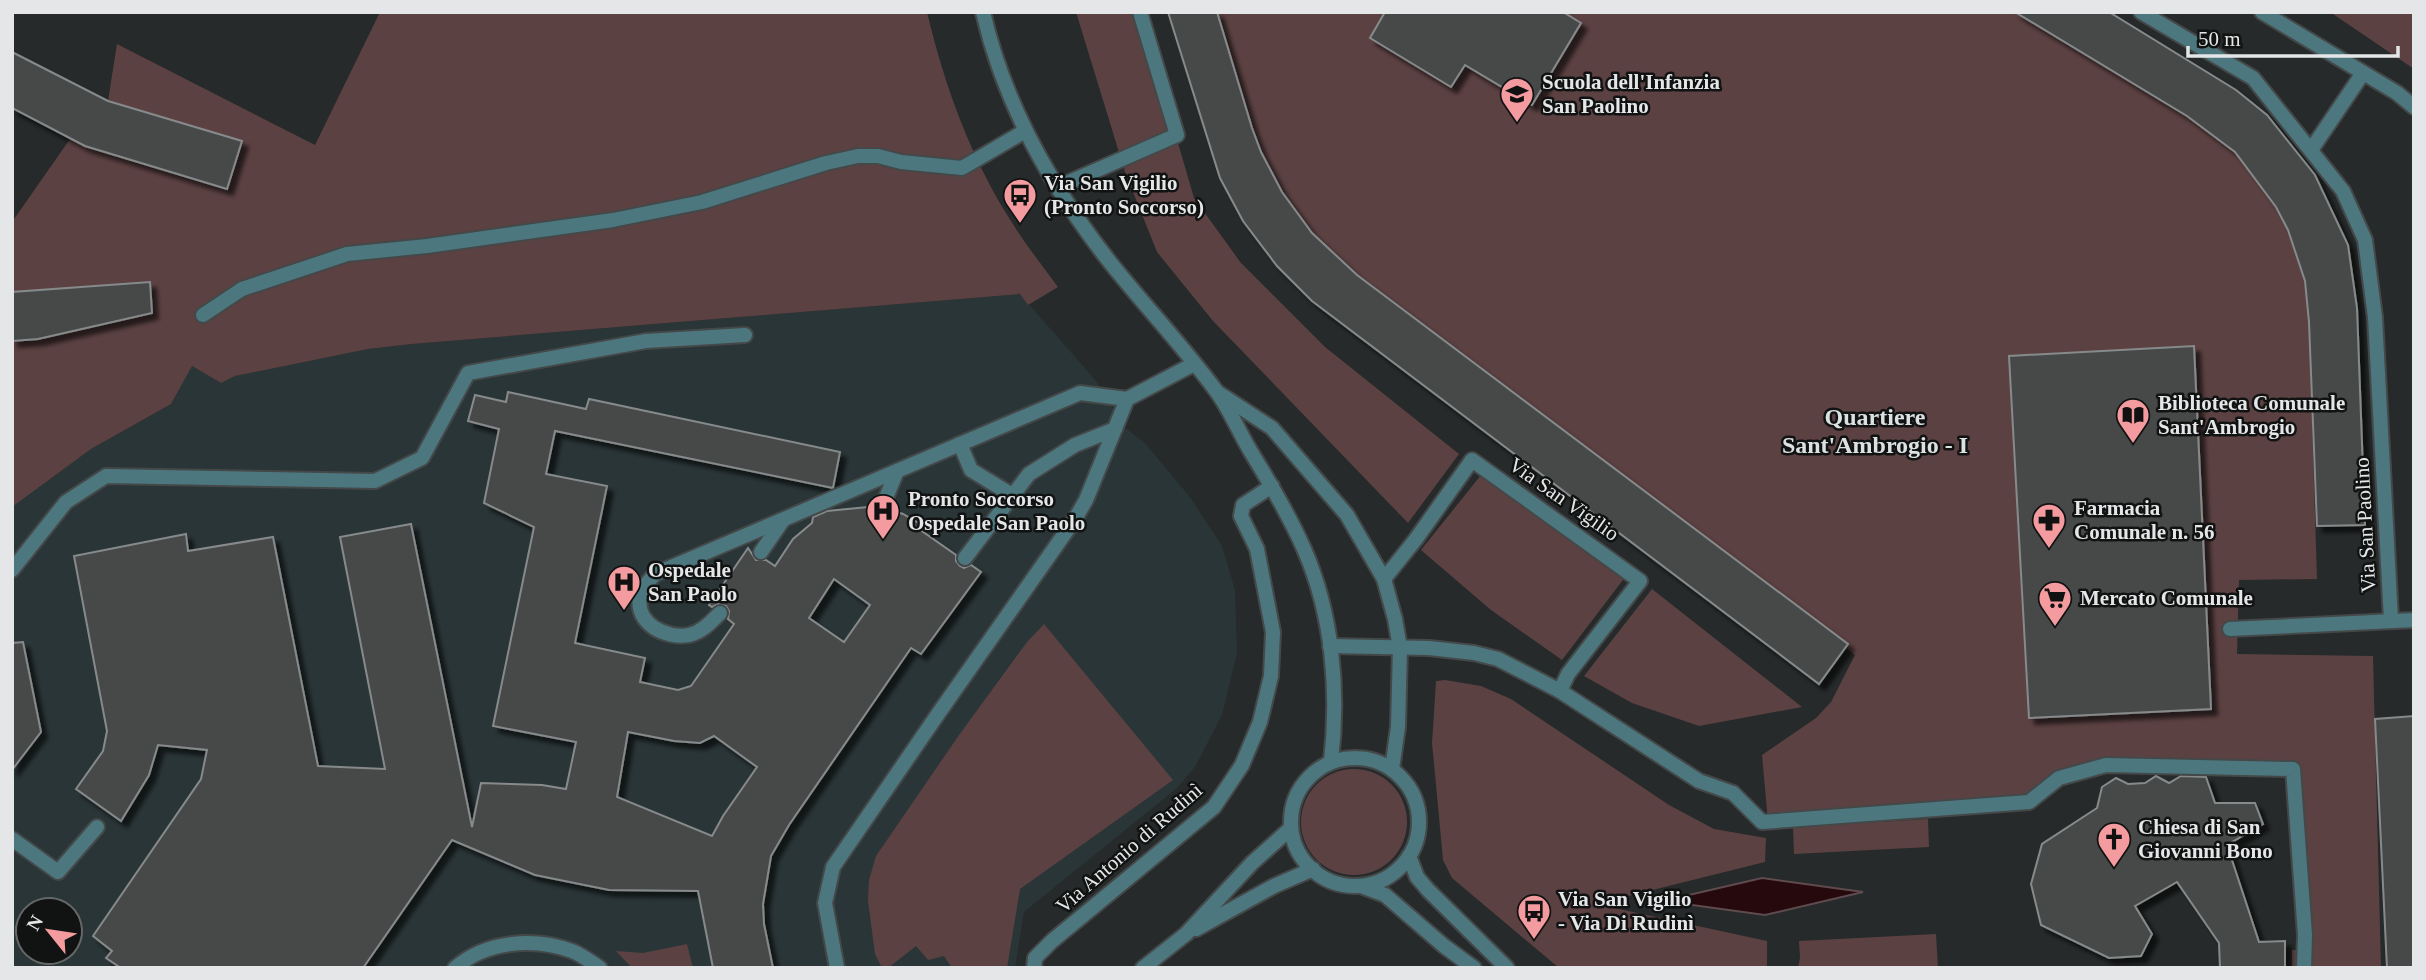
<svg xmlns="http://www.w3.org/2000/svg" width="2426" height="980" font-family="'Times New Roman',serif">
<defs>
<filter id="shadow"><feDropShadow dx="6" dy="6" stdDeviation="2" flood-color="#0009"/></filter>
</defs>
<rect width="100%" height="100%" fill="#262a2a"/>
<path fill="#2a3537" fill-rule="evenodd" d="M1020 294 1097 382 1124 427 1145 443 1190 497 1222 546 1235 590 1237 653 1222 715 1195 767 1176 789 1024 912 1015 968H12V507L91 449 171 404 192 366 221 383 235 376 368 349 412 344ZM28 910H70V952H28Z"/>
<g fill="#5c4142">
<path d="M380 12H927C944 84 971 159 1011 221 1025 244 1042 265 1058 287L1028 305 1020 294 412 344 368 349 235 376 221 383 192 366 171 404 91 449 12 507V341L38 339 152 312 150 282 12 292V222L70 139 85 146 226 189 242 141 108 101 117 44 315 145Z"/>
<polygon points="1076,12 1140,12 1194,198 1241,263 1325,347 1459,454 1408,523 1213,321 1157,252 1125,172"/>
<polygon points="1216,12 2015,12 2187,116 2235,152 2276,207 2288,230 2305,281 2309,322 2317,579 2239,580 2237,654 2373,656 2381,968 2292,968 2292,950 2304,950 2293,769 2106,765 2059,778 2029,802 1768,822 1762,755 1816,718 1831,702 1855,655 1354,278 1293,213 1259,154"/>
<polygon points="2330,12 2414,12 2414,69"/>
<polygon points="1485,470 1629,572 1562,660 1491,610 1421,550"/>
<polygon points="1652,589 1802,707 1699,726 1632,703 1584,676"/>
<polygon points="1044,624 1173,780 1020,889 1007,968 952,968 944,956 928,960 916,946 888,968 882,968 875,954 868,901 869,880 876,856 959,735 1027,642"/>
<polygon points="1445,680 1481,686 1511,699 1669,805 1714,829 1766,838 1765,862 1596,904 1767,941 1767,968 1559,968 1452,878 1443,860 1435,774 1432,743 1436,681"/>
<circle cx="1354" cy="822" r="53"/>
<polygon points="1928,819 1929,847 1794,854 1793,827"/>
<polygon points="1936,934 1938,968 1798,968 1800,958 1799,941"/>
<polygon points="687,944 693,968 632,968 616,951 643,953"/>
</g>
<polygon fill="#26090c" stroke="#5f4b4e" stroke-width="2" points="1762,878 1863,892 1765,915 1663,901"/>
<g fill="#46494a" stroke="#868a8b" stroke-width="2" fill-rule="evenodd" filter="url(#shadow)">
<polygon points="1168,12 1217,12 1252,128 1261,152 1282,192 1312,233 1357,275 1848,644 1819,684 1312,301 1277,266 1243,221 1220,178"/>
<polygon points="1385,12 1563,12 1581,23 1532,105 1465,65 1451,87 1370,38"/>
<polygon points="2015,12 2109,12 2236,90 2267,115 2315,175 2348,245 2357,308 2365,525 2317,526 2309,322 2305,281 2288,230 2276,207 2235,152 2187,116"/>
<polygon points="12,52 108,101 242,141 227,189 85,146 12,108"/>
<polygon points="150,282 152,313 38,339 12,341 12,292"/>
<polygon points="2194,346 2211,709 2029,718 2009,356"/>
<path d="M508 392 586 409 589 399 840 452 833 488 555 431 546 474 607 486 575 643 645 658 640 682 678 690 691 686 734 624 728 619 729 611 726 606 718 604 712 607 709 605 748 548 756 560H766L775 566 793 539 812 523 813 517 827 511 868 507 874 508 880 514H885L891 510 903 514 922 525 919 529 956 555V561L960 566 964 568 971 565 981 572 921 654 911 648 789 825 771 856 763 904 764 924 773 968H713L698 891 609 890 535 875 452 840 363 968H121L106 958 112 951 93 936 201 779 207 750 158 745 149 775 121 821 76 789 103 751 107 731 74 556 186 534 188 551 273 537 318 766 385 769 340 537 411 524 472 827 481 783 542 785 566 789 576 742 493 726 534 527 484 503 499 429 468 421 475 395 506 402ZM834 579 870 605 844 642 809 618ZM628 732 674 741 700 743 714 736 757 767 723 816 712 836 617 797Z"/>
<polygon points="23,642 41,732 12,770 12,643"/>
<polygon points="2414,716 2414,968 2387,968 2375,719"/>
<polygon points="2156,776 2169,783 2181,776 2206,777 2215,803 2255,803 2263,824 2227,845 2259,942 2285,941 2285,968 2220,968 2219,943 2177,882 2135,906 2152,934 2141,956 2109,958 2041,925 2031,884 2042,844 2097,808 2102,787 2116,778 2128,784 2145,783"/>
</g>
<g fill="none" stroke-linecap="round" stroke-linejoin="round">
<defs>
<g id="service">
<polyline points="2141,12 2253,78 2343,191 2365,240 2375,317 2391,620"/>
<polyline points="2311,150 2363,73"/>
<polyline points="1058,187 1177,135 1140,12"/>
<polyline points="203,315 242,289 347,254 427,246 613,220 702,202 826,163 858,156 878,156 901,162 962,168 1025,131"/>
<polyline points="960,444 971,470 1012,495"/>
<polyline points="883,505 897,471"/>
<polyline points="761,552 783,520"/>
<polyline points="965,558 1029,474 1075,445 1115,429"/>
<polyline points="12,570 66,502 106,476 375,481 422,458 468,373 646,341 745,335"/>
<polyline points="1384,579 1416,539 1472,460 1640,581 1568,674 1560,691"/>
<path d="M720 613C711 622 702 632 689 635 666 639 635 624 640 597 642 588 649 581 655 574L1080 393 1127 399"/>
<polyline points="2230,629 2414,620"/>
<polyline points="1733,793 1762,822 2029,802 2059,778 2106,765 2293,769 2305,935 2304,968"/>
<polyline points="12,839 58,872 97,827"/>
<path d="M455 968C486 941 533 937 572 951 582 955 591 962 600 968"/>
<polyline points="837,968 825,903 833,867 938,714 1075,519 1086,500 1127,399 1194,364"/>
<polyline points="1034,968 1035,958 1052,941 1214,807 1242,765 1260,722 1271,676 1273,632 1257,549 1241,516 1243,505 1272,486"/>
</g>
<g id="minor">
<path d="M983 12C1004 104 1051 187 1109 261 1144 305 1183 346 1217 392 1230 410 1239 432 1251 452 1270 483 1289 515 1304 549 1333 615 1339 692 1331 762"/>
<polyline points="2262,12 2397,93 2414,107"/>
<polyline points="1220,394 1272,428 1347,515 1384,579 1395,619 1400,648 1398,727 1392,769"/>
<polyline points="1330,646 1429,648 1474,653 1498,659 1560,691 1699,781 1733,793"/>
<circle cx="1355" cy="822" r="64"/>
<polyline points="1409,856 1417,877 1428,890 1507,968"/>
<polyline points="1361,886 1385,895 1444,946 1474,968"/>
<polyline points="1196,929 1274,886 1313,869"/>
<polyline points="1143,968 1186,934 1252,863 1291,828"/>
</g>
</defs>
<use href="#service" stroke="#444848" stroke-width="18"/>
<use href="#minor" stroke="#444848" stroke-width="18"/>
<use href="#service" stroke="#4c777f" stroke-width="14"/>
<use href="#minor" stroke="#4c777f" stroke-width="14"/>
</g>
<defs>
<symbol id="school-pin" viewBox="-11 -11 22 30"><path d="M0 17L-7.5 6A9.5 9.5 0 1 1 7.5 6Z" fill="#f49b9f" stroke="#111212"/><path d="M0-5L7-2L0 1L-7-2ZM-4 1L0 2.5L4 1V4Q0 6-4 4Z" fill="#111"/></symbol>
<symbol id="bus-pin" viewBox="-11 -11 22 30"><path d="M0 17L-7.5 6A9.5 9.5 0 1 1 7.5 6Z" fill="#f49b9f" stroke="#111212"/><path d="M-5-6H5V4H4V6H2V4H-2V6H-4V4H-5ZM-3.5-4V0h7V-4ZM-3.5 1.2v1.5H-2V1.2ZM2 1.2v1.5H3.5V1.2Z" fill="#111"/></symbol>
<symbol id="library-pin" viewBox="-11 -11 22 30"><path d="M0 17L-7.5 6A9.5 9.5 0 1 1 7.5 6Z" fill="#f49b9f" stroke="#111212"/><path d="M-6-4Q-3-5.5-.7-3.5V5Q-3 3-6 4ZM6-4Q3-5.5 .7-3.5V5Q3 3 6 4Z" fill="#111"/></symbol>
<symbol id="hospital-pin" viewBox="-11 -11 22 30"><path d="M0 17L-7.5 6A9.5 9.5 0 1 1 7.5 6Z" fill="#f49b9f" stroke="#111212"/><path d="M-5-5h3v3.5h4V-5h3V5h-3V1.5h-4V5h-3Z" fill="#111"/></symbol>
<symbol id="pharmacy-pin" viewBox="-11 -11 22 30"><path d="M0 17L-7.5 6A9.5 9.5 0 1 1 7.5 6Z" fill="#f49b9f" stroke="#111212"/><path d="M-2-6h4v4h4v4h-4v4h-4v-4h-4v-4h4Z" fill="#111"/></symbol>
<symbol id="supermarket-pin" viewBox="-11 -11 22 30"><path d="M0 17L-7.5 6A9.5 9.5 0 1 1 7.5 6Z" fill="#f49b9f" stroke="#111212"/><path d="M-6-5.5h2.5l.6 2H6L4.5 2H-2.5L-4.4-4H-6ZM-1.5 3.2a1.3 1.3 0 1 0 .1 0ZM3 3.2a1.3 1.3 0 1 0 .1 0Z" fill="#111"/></symbol>
<symbol id="church-pin" viewBox="-11 -11 22 30"><path d="M0 17L-7.5 6A9.5 9.5 0 1 1 7.5 6Z" fill="#f49b9f" stroke="#111212"/><path d="M-1.2-6h2.4v3.5h3.3v2.4h-3.3V6h-2.4V-.1h-3.3v-2.4h3.3Z" fill="#111"/></symbol>
</defs>
<g fill-rule="evenodd">
<use href="#school-pin" x="1498" y="75" width="38" height="52"/>
<use href="#bus-pin" x="1001" y="176" width="38" height="52"/>
<use href="#library-pin" x="2114" y="396" width="38" height="52"/>
<use href="#hospital-pin" x="864" y="492" width="38" height="52"/>
<use href="#pharmacy-pin" x="2030" y="501" width="38" height="52"/>
<use href="#hospital-pin" x="605" y="563" width="38" height="52"/>
<use href="#supermarket-pin" x="2036" y="579" width="38" height="52"/>
<use href="#church-pin" x="2095" y="820" width="38" height="52"/>
<use href="#bus-pin" x="1515" y="892" width="38" height="52"/>
</g>
<g text-anchor="middle" dominant-baseline="central" stroke-width="5" stroke-linejoin="round" paint-order="stroke">
<g font-size="21" font-weight="bold" fill="#e4e6e7" stroke="#111212" text-anchor="start">
<text x="1542" y="82">Scuola dell'Infanzia<tspan x="1542" dy="24">San Paolino</tspan></text>
<text x="1044" y="183">Via San Vigilio<tspan x="1044" dy="24">(Pronto Soccorso)</tspan></text>
<text x="2158" y="403">Biblioteca Comunale<tspan x="2158" dy="24">Sant'Ambrogio</tspan></text>
<text x="908" y="499">Pronto Soccorso<tspan x="908" dy="24">Ospedale San Paolo</tspan></text>
<text x="2074" y="508">Farmacia<tspan x="2074" dy="24">Comunale n. 56</tspan></text>
<text x="648" y="570">Ospedale<tspan x="648" dy="24">San Paolo</tspan></text>
<text x="2080" y="598">Mercato Comunale</text>
<text x="2138" y="827">Chiesa di San<tspan x="2138" dy="24">Giovanni Bono</tspan></text>
<text x="1558" y="899">Via San Vigilio<tspan x="1558" dy="24">- Via Di Rudinì</tspan></text>
</g>
<g font-size="21" fill="#e4e6e7" stroke="#111212">
<text transform="translate(1564 499) rotate(35)">Via San Vigilio</text>
<text transform="translate(2365 525) rotate(-93)">Via San Paolino</text>
<text transform="translate(1129 848) rotate(-41)">Via Antonio di Rudinì</text>
</g>
<g font-size="24" font-weight="bold" fill="#dce1e2" stroke="#111212">
<text x="1875" y="417">Quartiere<tspan x="1875" dy="28">Sant'Ambrogio - I</tspan></text>
</g>
</g>
<rect width="2426" height="980" fill="none" stroke="#e4e6e7" stroke-width="28"/>
<g transform="translate(49 931) rotate(300)"><circle r="33" fill="#111212" stroke="#656767" stroke-width="2"/>
<path d="M0-5L12 26L0 18L-12 26Z" fill="#f49b9f"/>
<text y="-10" font-size="19" font-weight="bold" text-anchor="middle" fill="#e4e6e7">N</text>
</g>
<path d="M2188 46v10h210v-10" fill="none" stroke="#e4e6e7" stroke-width="3.5"/>
<text x="2198" y="46" font-size="21" fill="#e4e6e7" stroke="#111212" stroke-width="5" paint-order="stroke">50 m</text>
</svg>
